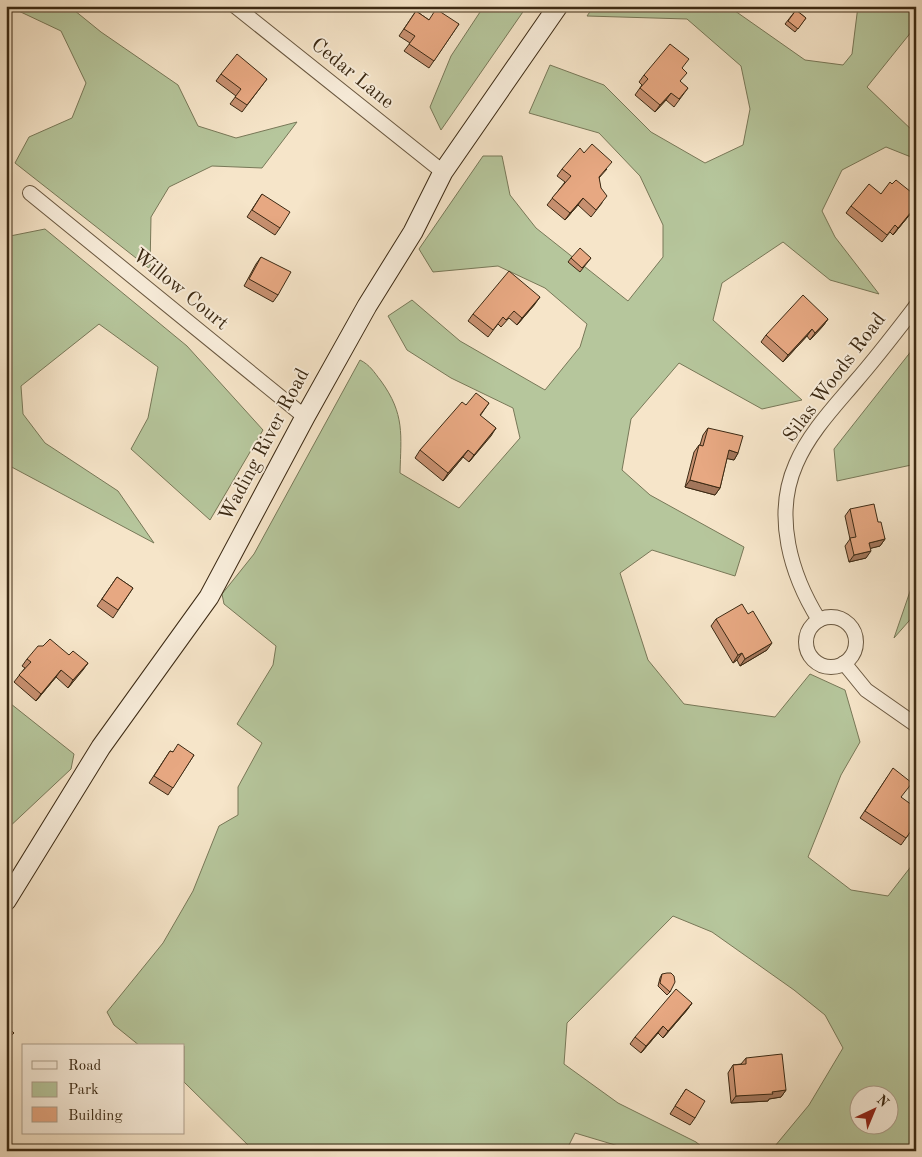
<svg xmlns="http://www.w3.org/2000/svg" width="922" height="1157" font-family="'Old Standard TT',serif">
<rect width="100%" height="100%" fill="#f6e5c9"/>
<filter id="stains"><feTurbulence type="fractalNoise" baseFrequency=".004" numOctaves="4"/><feColorMatrix values="0 0 0 0 .2 0 0 0 0 .09 0 0 0 0 .02 0 0 0 .5 -.17"/></filter>
<radialGradient id="worn" r=".72"><stop offset=".6" stop-color="#630" stop-opacity="0"/><stop offset="1" stop-color="#630" stop-opacity=".3"/></radialGradient>
<g fill="#b6c69c" stroke="#787858" fill-rule="evenodd">
<polygon points="8,6 69,6 101,32 178,85 198,126 236,138 297,122 262,168 212,166 169,187 151,217 150,269 15,163 29,137 72,118 86,83 61,31"/>
<polygon points="484,6 527,6 441,130 430,107 451,56"/>
<path d="M594 6H728L805 60 843 65 852 54 858 6H916V26L867 87 916 134V159L886 147 842 170 822 211 835 237 879 294 830 280 783 242 722 283 713 320 802 400 762 409 679 363 631 419 622 470 650 495 744 547 735 576 652 550 620 573 648 660 684 704 775 717 810 674 845 690 860 742 841 775 808 857 851 890 888 896 916 860V1151H782L775 1146 809 1105 843 1048 825 1015 794 990 712 932 673 916 567 1023 564 1064 618 1103 696 1142 707 1151H635L575 1133 566 1151H254L184 1082V1046H140L114 1025 107 1012 163 943 193 891 219 826 238 815V787L262 743 237 724 273 665 276 646 224 604 222 594 254 554 360 360C370 365 374 372 381 381 405 414 401 435 400 473L459 508 520 438 513 408 451 378 407 350 388 316 412 300 460 341 545 390 580 347 587 324 545 288 498 266 433 272 419 249 483 156H502L510 195 536 228 628 301 663 257V225L640 176 599 133 529 113 550 65 604 85 651 132 705 163 743 145 750 109 741 66 687 19 587 16ZM860 1094H890V1124H860Z"/>
<polygon points="45,229 187,346 263,430 210,520 131,449 148,418 158,367 99,324 21,386 23,414 45,443 118,491 154,543 6,464 6,240 10,236"/>
<polygon points="916,345 916,464 837,481 834,449"/>
<polygon points="916,574 916,613 894,638"/>
<polygon points="6,700 74,754 71,769 6,830"/>
</g>
<g fill="none" stroke-linecap="round" stroke-linejoin="round">
<defs>
<g id="street">
<polyline points="235,6 443,172"/>
<polyline points="30,193 305,417"/>
<circle cx="831" cy="642" r="25"/>
<path d="M819 620C791 575 773 516 796 464 809 433 835 406 856 381 877 357 896 332 916 306"/>
<polyline points="844,663 866,690 916,725"/>
</g>
<polyline id="secondary" points="6,901 101,747 209,597 305,417 367,306 413,232 443,172 558,6"/>
</defs>
<use href="#street" stroke="#6a5840" stroke-width="16"/>
<use href="#secondary" stroke="#3b2913" stroke-width="21"/>
<use href="#street" stroke="#f9eedc" stroke-width="14"/>
<use href="#secondary" stroke="#f9eedc" stroke-width="19"/>
</g>
<g fill="#c79070" stroke="#3b2913">
<polygon points="796,10 806,18 795,32 785,24"/>
<polygon points="416,11 429,20 459,24 429,68 404,51 410,43 399,36"/>
<polygon points="682,69 680,82 688,88 674,107 666,100 655,112 635,95 642,85 639,82 644,75"/>
<polygon points="221,74 267,79 242,112 230,104 236,96 216,81"/>
<polygon points="584,153 607,169 599,178 602,203 591,217 578,205 565,220 547,205 565,182 557,176 562,169"/>
<polygon points="262,194 280,228 275,235 247,217"/>
<polygon points="881,194 916,207 893,235 890,232 882,242 846,213 851,206"/>
<polygon points="261,257 278,295 273,302 244,286 256,264"/>
<polygon points="571,258 591,258 580,272 568,262"/>
<polygon points="535,304 517,325 509,318 501,327 498,324 488,337 468,321 473,314"/>
<polygon points="828,319 823,326 810,340 807,336 783,362 761,342 766,335"/>
<polygon points="489,403 480,416 496,428 469,462 463,457 443,481 415,458 420,450 466,405"/>
<polygon points="708,428 738,453 734,460 727,458 720,488 715,495 685,487 694,452 699,445 700,445 703,435"/>
<polygon points="850,509 878,522 885,539 880,546 871,548 866,558 849,562 845,546 850,539 845,516"/>
<polygon points="117,577 133,588 113,618 97,606"/>
<polygon points="716,619 767,650 740,666 737,660 733,663 711,626"/>
<polygon points="69,655 88,663 68,688 56,677 36,701 14,682 25,668 22,666 27,659"/>
<polygon points="170,751 173,752 194,755 168,795 149,783"/>
<polygon points="888,776 901,797 916,824 901,845 860,818"/>
<polygon points="662,974 670,992 667,995 658,986 660,978"/>
<polygon points="692,1003 687,1010 663,1038 658,1033 641,1053 630,1044 635,1037"/>
<polygon points="746,1058 786,1090 781,1097 769,1099 768,1101 731,1103 728,1073 733,1065 741,1064"/>
<polygon points="686,1089 695,1118 690,1125 670,1114"/>
</g>
<g fill="#a2765b" stroke="#3b2913">
<polygon points="671,93 666,100 655,112 660,105"/>
<polygon points="583,198 578,205 565,220 570,213"/>
<polygon points="916,206 916,207 893,235 898,228"/>
<polygon points="540,297 535,304 517,325 522,318"/>
<polygon points="828,319 823,326 810,340 815,333"/>
<polygon points="812,329 807,336 783,362 788,355"/>
<polygon points="496,428 491,436 469,462 474,455"/>
<polygon points="468,450 463,457 443,481 448,473"/>
<polygon points="729,450 738,453 734,460 724,458"/>
<polygon points="690,480 720,488 715,495 685,487"/>
<polygon points="885,539 880,546 864,550 869,543"/>
<polygon points="871,551 866,558 849,562 854,555"/>
<polygon points="772,643 767,650 740,666 745,659"/>
<polygon points="742,653 737,660 733,663 738,655"/>
<polygon points="88,663 83,670 68,688 73,680"/>
<polygon points="61,670 56,677 36,701 41,694"/>
<polygon points="692,1003 687,1010 663,1038 668,1031"/>
<polygon points="663,1026 658,1033 641,1053 646,1046"/>
<polygon points="786,1090 781,1097 769,1099 768,1101 731,1103 736,1096"/>
</g>
<g fill="#e7a882" stroke="#3b2913">
<polygon points="436,9 459,24 434,61 409,44 415,36 404,29 416,11 429,20"/>
<polygon points="796,10 806,18 798,29 788,21"/>
<polygon points="670,44 689,59 682,68 687,73 680,81 688,88 679,99 671,93 660,105 640,88 648,79 644,75"/>
<polygon points="237,54 267,79 247,105 235,97 241,89 221,74"/>
<polygon points="592,144 612,162 599,177 601,188 607,196 596,210 583,198 570,213 552,198 571,176 562,169 580,148 584,153"/>
<polygon points="896,180 916,196 916,206 898,228 895,225 887,235 851,206 869,184 881,194 890,182 892,184"/>
<polygon points="262,194 290,212 280,228 252,210"/>
<polygon points="580,248 591,258 582,268 571,258"/>
<polygon points="261,257 291,272 278,295 249,279"/>
<polygon points="509,271 540,297 522,318 514,311 506,320 503,317 493,330 473,314"/>
<polygon points="803,295 828,319 815,333 812,329 788,355 766,335"/>
<polygon points="476,393 489,403 480,415 496,428 474,455 468,450 448,473 420,450 462,402 466,405"/>
<polygon points="708,428 743,436 738,453 729,450 720,488 690,480 699,445 703,446"/>
<polygon points="874,504 878,522 881,522 885,539 869,543 871,551 854,555 850,538 856,537 850,509"/>
<polygon points="117,577 133,588 118,610 102,599"/>
<polygon points="742,604 748,614 753,611 772,643 745,659 742,653 738,655 716,619"/>
<polygon points="50,639 69,655 73,651 88,663 73,680 61,670 41,694 19,675 31,662 27,659 38,646 43,646"/>
<polygon points="178,744 194,755 173,788 154,776 170,751 173,752"/>
<polygon points="893,768 912,783 901,797 916,808 916,824 906,838 865,811"/>
<polygon points="667,973 671,973 674,976 675,982 670,992 660,983 662,974"/>
<polygon points="676,989 692,1003 668,1031 663,1026 646,1046 635,1037"/>
<polygon points="6,1017 12,1022 8,1027 14,1033 6,1041"/>
<polygon points="782,1054 786,1090 772,1092 773,1094 736,1096 733,1065 746,1064 746,1058"/>
<polygon points="686,1089 705,1101 695,1118 675,1106"/>
</g>
<g text-anchor="middle" dominant-baseline="central" stroke-width="4" stroke-linejoin="round" paint-order="stroke">
<g font-size="20" fill="#3b2913" stroke="#f9eedc">
<text transform="translate(352 74) rotate(39)">Cedar Lane</text>
<text transform="translate(180 290) rotate(39)">Willow Court</text>
<text transform="translate(835 378) rotate(-53)">Silas Woods Road</text>
<text transform="translate(265 445) rotate(-62)">Wading River Road</text>
</g>
</g>
<rect width="922" height="1157" fill="none" stroke="#f6e5c9" stroke-width="25"/>
<rect x="8" y="8" width="907" height="1142" fill="none" stroke="#3b2913" stroke-width="2.5"/>
<rect x="12" y="12" width="897" height="1132" fill="none" stroke="#3b2913"/>
<rect x="22" y="1044" width="162" height="90" fill="#f9eedc" stroke="#ad9f8c"/>
<rect x="32" y="1061" width="25" height="8" fill="#f9eedc" stroke="#ad9f8c"/>
<text x="68" y="1070" font-size="15" fill="#3b2913">Road</text>
<rect x="32" y="1082" width="25" height="15" fill="#b6c69c" stroke="#ad9f8c"/>
<text x="68" y="1094" font-size="15" fill="#3b2913">Park</text>
<rect x="32" y="1107" width="25" height="15" fill="#e7a882" stroke="#ad9f8c"/>
<text x="68" y="1120" font-size="15" fill="#3b2913">Building</text>
<g transform="translate(874 1110) rotate(44)"><circle r="24" fill="#f9eedc" stroke="#ad9f8c"/>
<path d="M0-4L9 19L0 12L-9 19Z" fill="#8f2418"/>
<text y="-8" font-size="14" font-weight="bold" text-anchor="middle" fill="#3b2913">N</text>
</g>
<rect width="100%" height="100%" filter="url(#stains)"/>
<rect width="100%" height="100%" fill="url(#worn)"/>
</svg>
